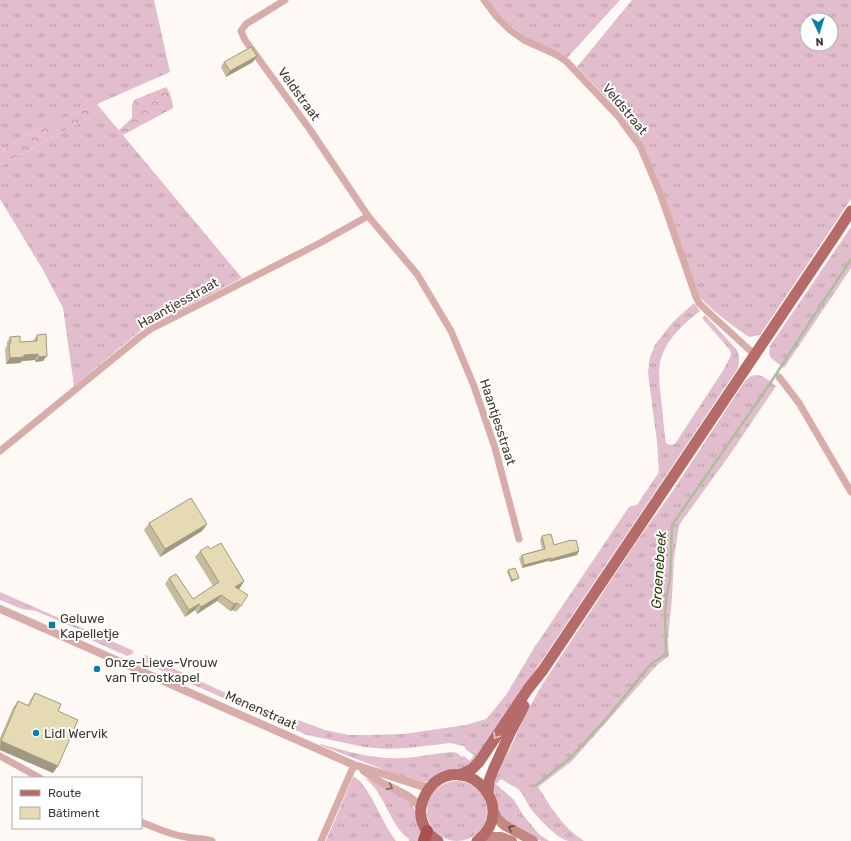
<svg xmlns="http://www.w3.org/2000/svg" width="851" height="841" font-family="Rubik,sans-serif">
<defs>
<pattern id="grass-tufts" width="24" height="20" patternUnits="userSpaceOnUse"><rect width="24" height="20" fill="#e2bdcd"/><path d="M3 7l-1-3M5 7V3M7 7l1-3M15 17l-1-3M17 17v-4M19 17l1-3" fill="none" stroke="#b99ba7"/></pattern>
<pattern id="forest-crowns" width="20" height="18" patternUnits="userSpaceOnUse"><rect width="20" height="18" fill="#e4bccd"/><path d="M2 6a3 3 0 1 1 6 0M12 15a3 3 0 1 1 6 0" fill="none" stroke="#ba9aa7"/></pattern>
</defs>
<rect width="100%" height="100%" fill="#fef9f5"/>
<g fill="url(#grass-tufts)" fill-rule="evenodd">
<polygon points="0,0 154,0 170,72 25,136 0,153"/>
<path d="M486 0H620L567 58C549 49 530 42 515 29 504 20 495 10 486 0Z"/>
<path d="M632 0H851V199L760 335 749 337C732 325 712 311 698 295L647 155 634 131 617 109 577 67ZM807 20H831V44H807Z"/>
<polygon points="102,110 242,278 140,331 74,386 63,308 43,270 0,199 0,166"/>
<polygon points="851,227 851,268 784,368 771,358 769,354 770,346"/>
<path d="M694 303 700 311C684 323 667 339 661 358 657 374 660 390 662 406 663 419 664 431 666 443L670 445 675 444 724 369 731 355 730 350 702 318 705 315 737 350C740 357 739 361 738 368L477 757 473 765 425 782H421L403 777 320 745 321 744C349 752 376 760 406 758 421 757 436 753 452 752L457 753 462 757 464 756 470 761 474 755 466 750 464 746 450 743 408 748 387 749 365 747 307 735 140 661 145 655 266 712 282 717 298 720 325 730 349 735H371L404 734 466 725 486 719 493 711 506 695 534 648 629 507 637 505 659 472 657 442 648 373 650 357 655 345 672 323Z"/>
<path d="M755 375C764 375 769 381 776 386L731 453 679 525 674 558 672 597 668 639 669 656 657 665 572 761 538 787C551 807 563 828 584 841 579 841 573 841 569 841 557 839 538 818 531 809 527 803 524 795 519 790 513 785 507 783 501 779L496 784 514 800 523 815 532 826 540 835 549 841H541L509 824 500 815 494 792V783L502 763 511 747 524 717 542 685 637 541 672 492 745 381 751 376Z"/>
<polygon points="0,592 134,651 132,654 127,656 93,641 80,630 36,611 22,609 0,600"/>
<path d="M353 777H355L362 783V784C376 801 382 823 396 841H326Z"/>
<path d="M366 778 411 801 415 811 417 821 419 827 421 836V841H409V839C390 826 386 795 366 779Z"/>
<circle cx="457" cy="811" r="30"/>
</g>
<g fill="url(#forest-crowns)">
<path d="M166 87C171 94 172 100 173 108L123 135 119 130 132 118V106L134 100Z"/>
<polygon points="97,104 102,110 0,166 0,153 25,136"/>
</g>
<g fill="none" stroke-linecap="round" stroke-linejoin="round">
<polyline stroke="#aebe9b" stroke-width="2.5" points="535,786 570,758 607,718 651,664 666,654 665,612 667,594 670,580 672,525 769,385 851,259"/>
<g stroke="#d8ada9" stroke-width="7">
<polyline points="285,0 246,24 241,31 245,40 311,131 368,216 417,274 451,331 474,386 495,448 519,539"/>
<polyline points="484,0 496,16 510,30 524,40 557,55 567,62 618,116 631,134 640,146 661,196 696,297 699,303 706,310 755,355"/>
<polyline points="779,377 799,403 851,492"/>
<polyline points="0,451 141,336 151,329 320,243 368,216"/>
<polyline points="0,756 40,778"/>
<path d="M141 822C156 828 170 835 186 837 195 839 204 838 212 841"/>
<polyline points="321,841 354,765"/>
</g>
<g stroke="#d8ada9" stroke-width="8">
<polyline points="0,609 354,765 384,774 421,786 431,787"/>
<path d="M364 771C370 775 376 779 382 783 396 790 411 795 421 808"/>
</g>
<g stroke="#c48782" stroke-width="10">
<polyline points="493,810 497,818 504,825 533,841"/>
<polyline points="482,837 501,837 512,841"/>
</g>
<g stroke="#b56b67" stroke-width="11">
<polyline points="460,775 472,769 479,762 528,689 543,670 836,234 851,211"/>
<polyline points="488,793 489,781 494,768 510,733 524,706"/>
<path d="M438 841C426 834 419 821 421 807 423 797 427 790 434 783 469 753 519 809 477 841"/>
</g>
<polyline stroke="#a6534f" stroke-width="12" points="424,841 427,831"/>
</g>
<g fill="#c6bb9c">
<polygon points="224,62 253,62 226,77 221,67"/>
<polygon points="37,335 43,361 35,362 35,360 22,361 20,363 6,364 5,348 7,346 7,342 10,337 20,342 33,341"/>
<polygon points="149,523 207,524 202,531 160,557 144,530"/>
<polygon points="542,536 554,545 577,555 549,562 548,561 522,568 519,558 522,555 542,549 540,540"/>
<polygon points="200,551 240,588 238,589 241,606 236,612 233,610 230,611 217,601 197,614 195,610 185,617 165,584 169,578 193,599 213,586 195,557"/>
<polygon points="508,570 519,578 511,582 507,572"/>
<polygon points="35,693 58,711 53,773 0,750 0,738 13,708 18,701 28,705 30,700"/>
</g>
<g fill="#a1997f">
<polygon points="257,56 253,62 226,77 230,71"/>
<polygon points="38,354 35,360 22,361 20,363 6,364 10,358 24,355"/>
<polygon points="47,356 43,361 35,362 39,357"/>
<polygon points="207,524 202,531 160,557 165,549"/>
<polygon points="579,551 577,555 549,562 551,559"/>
<polygon points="551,558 548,561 522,568 524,565"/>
<polygon points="519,578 511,582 512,580"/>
<polygon points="244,581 240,588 231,593 235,587"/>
<polygon points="221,595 217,601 197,614 201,607"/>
<polygon points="237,603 233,610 230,611 234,604"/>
<polygon points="199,604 195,610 185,617 189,610"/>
<polygon points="1,741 58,766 53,773 0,750"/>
</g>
<g fill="#e6dab5" stroke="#a1997f">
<polygon points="251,47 257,56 230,71 224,62"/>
<polygon points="46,334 47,356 39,357 38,354 24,355 24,357 10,358 9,343 11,343 10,337 20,336 20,342 37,341 37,335"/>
<polygon points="191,498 207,524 165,549 149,523"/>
<polygon points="551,534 554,545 571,540 571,541 576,540 579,551 551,559 551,558 524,565 522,555 545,549 542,536"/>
<polygon points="221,543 244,581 235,587 248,595 241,606 237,603 234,604 221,595 201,607 199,604 189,610 169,578 176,574 193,599 219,582 200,551 208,546 210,549"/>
<polygon points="515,568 519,578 512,580 508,570"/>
<polygon points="35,693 61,704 58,711 78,720 58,766 1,741 18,701 29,706"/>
</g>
<defs><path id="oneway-chevron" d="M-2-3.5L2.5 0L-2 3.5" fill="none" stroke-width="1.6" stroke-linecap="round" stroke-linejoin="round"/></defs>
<use stroke="#e5cbca" href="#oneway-chevron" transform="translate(496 736) rotate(124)"/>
<use stroke="#7e6760" href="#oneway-chevron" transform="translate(390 787) rotate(25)"/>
<use stroke="#624c44" href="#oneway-chevron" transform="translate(511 828) rotate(-150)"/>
<g fill="#0c7ea6" stroke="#fff" stroke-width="1.5">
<rect x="48" y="621" width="8" height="8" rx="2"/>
<circle cx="97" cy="669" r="4"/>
<circle cx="36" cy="733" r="4"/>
</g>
<g text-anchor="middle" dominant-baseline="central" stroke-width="4" stroke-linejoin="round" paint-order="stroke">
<g font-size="13" fill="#423830" stroke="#fff">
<text transform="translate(299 94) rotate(54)">Veldstraat</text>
<text transform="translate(625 109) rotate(50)">Veldstraat</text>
<text transform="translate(178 303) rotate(-29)">Haantjesstraat</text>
<text transform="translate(498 422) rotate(72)">Haantjesstraat</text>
<text transform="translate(261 710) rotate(24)">Menenstraat</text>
</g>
<g font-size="13" fill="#423830" stroke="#fff" text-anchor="start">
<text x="60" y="618">Geluwe<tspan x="60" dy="15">Kapelletje</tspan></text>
<text x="105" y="662">Onze-Lieve-Vrouw<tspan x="105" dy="15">van Troostkapel</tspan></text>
<text x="44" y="733">Lidl Wervik</text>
</g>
<g font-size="14" font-style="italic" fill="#2d4008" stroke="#fff">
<text transform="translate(659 570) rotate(-86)">Groenebeek</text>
</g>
</g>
<rect x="12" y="777" width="130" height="52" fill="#ffffff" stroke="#b3afac"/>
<rect x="20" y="790" width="20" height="6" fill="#b56b67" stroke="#b3afac"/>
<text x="48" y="797" font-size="12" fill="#423830">Route</text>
<rect x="20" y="807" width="20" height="12" fill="#e6dab5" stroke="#b3afac"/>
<text x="48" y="817" font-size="12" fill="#423830">Bâtiment</text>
<g transform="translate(819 32) rotate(176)"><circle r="19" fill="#ffffff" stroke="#b3afac"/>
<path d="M0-3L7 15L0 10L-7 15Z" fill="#0c7ea6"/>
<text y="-6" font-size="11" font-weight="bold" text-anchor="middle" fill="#423830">N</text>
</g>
</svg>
